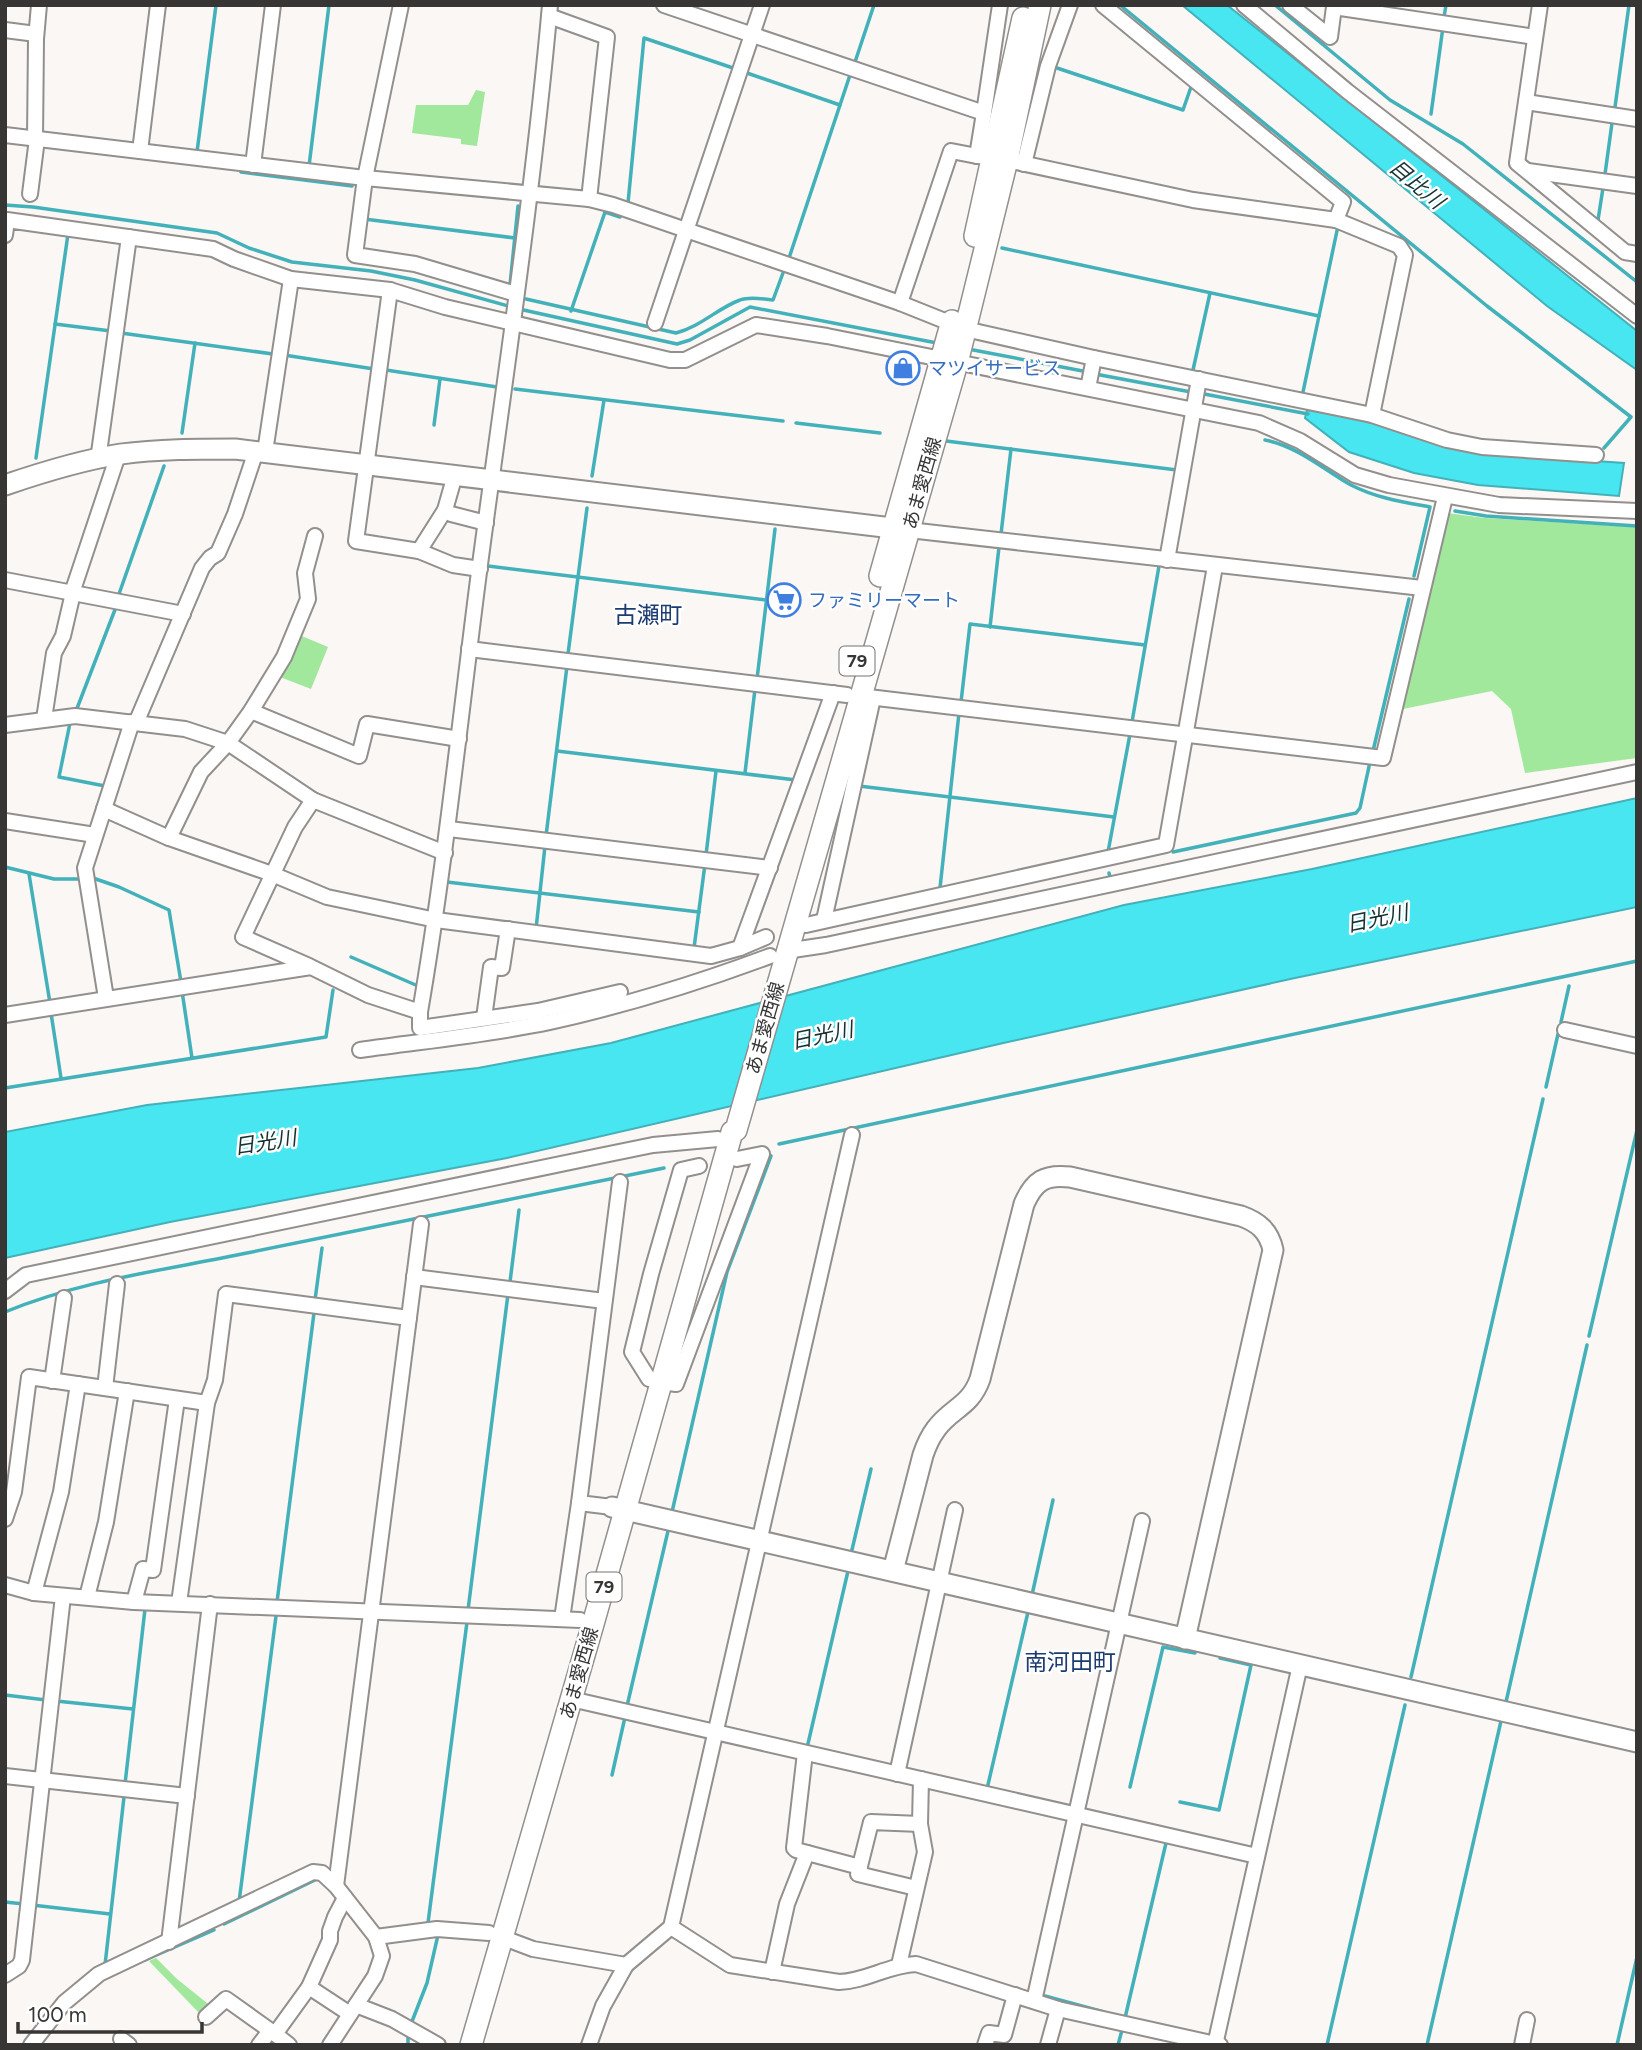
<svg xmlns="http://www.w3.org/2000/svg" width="1642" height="2050" font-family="Figtree,'Noto Sans JP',sans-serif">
<rect width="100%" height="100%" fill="#faf7f5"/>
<g fill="#a1e89c">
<polygon points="476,90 485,92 477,146 461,144 461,139 412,133 416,105 468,105"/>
<polygon points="1447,513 1485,518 1637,527 1637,758 1525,773 1511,709 1492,691 1398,710"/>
<polygon points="297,634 328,647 311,689 280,677 278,671"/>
<polygon points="156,1958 177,1979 212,2007 202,2016 149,1961"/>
</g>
<g fill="#47e6f1" stroke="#42b1b9" stroke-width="2">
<polygon points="1182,5 1227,5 1637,331 1637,370 1547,306"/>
<polygon points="1307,410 1369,420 1537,457 1624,463 1619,496 1478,485 1414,473 1349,452 1305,418"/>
<polygon points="1637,798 1637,907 1295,978 999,1044 507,1158 170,1222 5,1258 5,1132 147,1105 478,1068 611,1043 1124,905 1312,869"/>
</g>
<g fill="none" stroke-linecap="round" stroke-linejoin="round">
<g stroke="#42b1b9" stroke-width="3.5">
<polyline points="1120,5 1487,306 1631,417 1604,448"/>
<polyline points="1275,5 1390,100 1463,144 1637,282"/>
<polyline points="1444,17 1446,5"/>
<polyline points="854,65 874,5"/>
<polyline points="1057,68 1183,110 1191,87"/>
<polyline points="747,73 840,105"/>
<polyline points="1615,107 1629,5"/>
<polyline points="1431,114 1443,27"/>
<polyline points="197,152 216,5"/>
<polyline points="309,166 329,5"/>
<polyline points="241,172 352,186"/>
<polyline points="1605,174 1612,123"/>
<polyline points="628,203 644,38 733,68"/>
<polyline points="5,205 33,207 217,233 249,248 292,262 371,271 415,280 512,307"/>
<polyline points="365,216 364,219 515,238"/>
<polyline points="1598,220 1603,188"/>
<polyline points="1002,248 1319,316 1338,226"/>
<polyline points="789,258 850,75"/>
<polyline points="510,285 518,206"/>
<path d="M526 299 676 333C700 327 718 308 740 300 750 296 763 299 773 300L783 273"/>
<polyline points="519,309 677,344 690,340 750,307 937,343"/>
<polyline points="571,311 605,212 620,217"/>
<polyline points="55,324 111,331"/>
<polyline points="121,333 273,354 273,356"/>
<polyline points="968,349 1088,372"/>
<polyline points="284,355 374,369"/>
<polyline points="386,370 497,387"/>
<polyline points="1193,370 1210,293"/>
<polyline points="1095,374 1191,392"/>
<polyline points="515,389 783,421"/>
<polyline points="1303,392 1319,316"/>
<polyline points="1199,393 1308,414"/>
<polyline points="796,423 880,433"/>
<polyline points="434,425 440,379"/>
<polyline points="182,433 195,343"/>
<path d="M1265 440C1297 446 1323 469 1351 485 1376 498 1403 502 1430 507L1414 576"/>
<polyline points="946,441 1177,470"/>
<polyline points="36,458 68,234"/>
<polyline points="592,476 604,400"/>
<polyline points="1455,511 1486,516 1637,526"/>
<polyline points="1001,534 1011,449"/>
<polyline points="488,566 766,600"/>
<polyline points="119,594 164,466"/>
<polyline points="990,627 999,547"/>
<polyline points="568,654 587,508"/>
<polyline points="757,679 775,529"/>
<polyline points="961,702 970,624 1145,645"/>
<polyline points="76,711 116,607"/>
<polyline points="1132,722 1159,566"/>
<polyline points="70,723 59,777 105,786"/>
<polyline points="557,751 796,780"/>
<polyline points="1373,751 1409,599"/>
<polyline points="745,773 755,689"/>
<polyline points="859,786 1114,817"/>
<polyline points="546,836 567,666"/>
<polyline points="1108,852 1130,734"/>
<polyline points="1173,852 1356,813 1360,808 1370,762"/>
<polyline points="706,855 716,771"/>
<polyline points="5,867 54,879 82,879"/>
<polyline points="1109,873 1110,877"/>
<polyline points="29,874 50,1003"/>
<polyline points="93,878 119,887 169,910 181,982"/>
<polyline points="447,882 699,912"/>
<polyline points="940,888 959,713"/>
<polyline points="536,929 545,846"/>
<polyline points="694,948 705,864"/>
<polyline points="351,957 418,986 418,984"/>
<polyline points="182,991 192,1058"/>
<polyline points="51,1013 61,1078"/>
<polyline points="1561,1022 1569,986"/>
<polyline points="1546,1087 1558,1034"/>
<polyline points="5,1088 326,1037 333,990"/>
<polyline points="779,1144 1637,961"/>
<polyline points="510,1282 519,1210"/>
<polyline points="315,1300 322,1248"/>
<path d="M5 1312C82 1280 166 1270 247 1253 386 1225 525 1196 664 1168"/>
<polyline points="1589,1336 1637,1130"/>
<polyline points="672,1512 727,1272 771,1156"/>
<polyline points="851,1554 871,1469"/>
<polyline points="1032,1595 1053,1500"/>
<polyline points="277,1602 314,1313"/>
<polyline points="468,1610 508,1294"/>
<polyline points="1411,1677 1543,1099"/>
<polyline points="5,1695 46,1700"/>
<polyline points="56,1701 133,1709"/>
<polyline points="1506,1702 1587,1345"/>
<polyline points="627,1706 668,1531"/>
<polyline points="807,1748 848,1571"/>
<polyline points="612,1775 625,1717"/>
<polyline points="125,1784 145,1609"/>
<polyline points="1130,1787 1163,1647 1195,1653"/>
<polyline points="987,1789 1028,1612"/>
<polyline points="1180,1802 1219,1810 1251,1665 1220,1658"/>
<polyline points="5,1902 24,1904"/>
<polyline points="239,1902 276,1616"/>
<polyline points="32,1905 110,1914"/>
<polyline points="428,1923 467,1622"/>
<polyline points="224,1924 317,1879"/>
<polyline points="145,1960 214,1930"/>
<polyline points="105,1965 124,1797"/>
<polyline points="1045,1996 1104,2012"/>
<polyline points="1122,2017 1125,2018 1166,1843"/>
<polyline points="411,2024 427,1983 438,1935"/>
<polyline points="408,2045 408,2033"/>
<polyline points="1118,2045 1122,2030"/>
<polyline points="1327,2045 1405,1705"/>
<polyline points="1427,2045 1501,1721"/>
<polyline points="1617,2045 1637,1957"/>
</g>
<defs>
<g id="street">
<polyline points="401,5 365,178 355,255 415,264 516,294"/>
<path d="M550 5C533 195 504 383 479 572 460 719 445 866 420 1012V1028L538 1011 620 992"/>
<polyline points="664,5 984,113 977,156 992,157"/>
<polyline points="1103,5 1343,202 1336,220"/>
<polyline points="1244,5 1347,91 1637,316"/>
<polyline points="1290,5 1330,37 1334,7 1535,37"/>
<polyline points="1540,5 1517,163 1625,252 1637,254"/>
<polyline points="549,16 607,37 589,199"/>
<polyline points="5,30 36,34"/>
<polyline points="1526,102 1637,119"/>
<polyline points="984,113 1000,5"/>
<polyline points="5,135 365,178 589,199 613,205 900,303 965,329 1094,358 1372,415 1447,440 1482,447 1596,455"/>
<polyline points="35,139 36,39 39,5"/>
<polyline points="140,151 158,5"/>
<polyline points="1007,160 1193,200 1336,220 1399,246 1405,255 1372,415"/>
<polyline points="1024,164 1048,66 1070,5"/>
<polyline points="253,165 273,5"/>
<polyline points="1528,171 1637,186"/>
<polyline points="30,194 37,139"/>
<polyline points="5,235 7,220 213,249 234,259 291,279 390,290 445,307 670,360 685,360 756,325 827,336 1259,423 1300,441 1355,475 1389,485 1499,505 1637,511"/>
<polyline points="390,290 356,541 419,551 453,565 480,569"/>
<polyline points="900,303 951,151 977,156"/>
<polyline points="655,323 762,5"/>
<polyline points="1088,388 1094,358"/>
<polyline points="265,452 291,279"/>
<polyline points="98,460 129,237"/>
<polyline points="445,510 451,514 486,523"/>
<polyline points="909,530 1422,588"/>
<polyline points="419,551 445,510 455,475"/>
<polyline points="1167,560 1199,379"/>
<polyline points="5,580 183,614"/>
<polyline points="72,593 118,455"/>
<polyline points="469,649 847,695"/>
<polyline points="860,696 1383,758 1445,497"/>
<polyline points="251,711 359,756 367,724 459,739"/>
<polyline points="44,719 54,653 63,636 73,593"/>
<polyline points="136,723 202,568 210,558 218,553 235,514 256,451"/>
<polyline points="5,725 75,716 185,729 228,743 313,800 445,853"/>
<polyline points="104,809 169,838 272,874 327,897 436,920 711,956 740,948 766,937"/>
<polyline points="5,821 95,835"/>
<polyline points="449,829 770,868"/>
<polyline points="169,838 201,772 228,743 251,711 284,657 308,599 305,573 315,536"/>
<polyline points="824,920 873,698"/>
<polyline points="806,925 1166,845 1215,566"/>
<polyline points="740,948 833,693"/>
<polyline points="786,951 826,945 1637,772"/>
<polyline points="309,966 243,937 295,827 313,800"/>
<polyline points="106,998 85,868 132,722"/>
<polyline points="5,1015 311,967 368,995 420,1012"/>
<polyline points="484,1018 491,967 502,968 508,929"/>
<polyline points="1565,1030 1637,1046"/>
<path d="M360 1050C423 1041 488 1035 550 1022 626 1005 698 983 770 956"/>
<polyline points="414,1277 604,1301"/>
<polyline points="5,1291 26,1275 609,1154 653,1145 718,1139"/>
<polyline points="649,1379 632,1352 651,1274 681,1170 699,1166"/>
<polyline points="52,1381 64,1298"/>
<polyline points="662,1382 676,1384 762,1154 737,1159"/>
<polyline points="105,1388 117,1284"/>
<polyline points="612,1507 579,1503 620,1182"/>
<polyline points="5,1519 14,1492 29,1377 207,1403"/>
<polyline points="5,1585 34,1593 134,1602 580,1620"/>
<polyline points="34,1593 61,1492 78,1384"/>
<polyline points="87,1597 106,1522 127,1391"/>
<polyline points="134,1602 143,1569 153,1570 177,1399"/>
<polyline points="179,1603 207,1403 215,1380 226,1294 409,1318"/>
<polyline points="562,1619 579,1503"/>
<polyline points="571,1699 1257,1856"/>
<polyline points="805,1753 794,1848 796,1850 860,1867"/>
<polyline points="897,1774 955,1510"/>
<polyline points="5,1776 187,1796"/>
<polyline points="336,1886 421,1224"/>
<polyline points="916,1888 858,1874 871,1822 920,1824"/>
<path d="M671 1927 730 1965 839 1982C867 1981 888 1965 916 1964L1058 2009 1220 2045"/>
<polyline points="376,1937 437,1929 489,1933"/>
<polyline points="501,1937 533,1949 626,1965"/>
<polyline points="169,1942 210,1604"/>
<polyline points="899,1965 925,1852 920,1824 921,1779"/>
<polyline points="772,1972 787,1904 807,1853"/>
<polyline points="5,1975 19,1966 22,1960 63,1596"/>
<polyline points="309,1987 350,2014"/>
<polyline points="1034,2001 1142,1521"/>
<polyline points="356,2005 392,2019 438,2045"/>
<polyline points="206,2017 226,1999 275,2034"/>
<polyline points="121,2039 129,2045"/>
<polyline points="31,2045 64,2003 99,1974 313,1872 322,1873 336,1886 376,1937 382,1956 375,1976 330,2045"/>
<polyline points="259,2045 270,2031"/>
<polyline points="289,2045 275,2034 309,1987 330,1940 330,1931 335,1917 345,1898"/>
<polyline points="589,2045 603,2006 626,1965 671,1927 852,1135"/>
<polyline points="985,2045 989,2033 1004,2035 1015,1995"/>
<polyline points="1048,2045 1058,2009"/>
<polyline points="1215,2045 1300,1665"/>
<polyline points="1522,2045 1527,2020"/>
</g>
<g id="secondary">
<path d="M5 485C43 472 82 460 121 454 159 449 197 449 235 449L909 530"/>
<polyline points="612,1507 1637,1742"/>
<path d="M893 1571 923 1455C926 1446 930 1437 936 1429 951 1408 970 1407 980 1379L1024 1204C1034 1181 1045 1174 1070 1177L1241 1216C1258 1222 1269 1231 1273 1250L1185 1639"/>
</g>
<g id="primary">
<polyline points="975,236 1023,18"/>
<polyline points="880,576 952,321"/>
<polyline points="471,2045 593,1624 732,1132 736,1130 957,363 1007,160 1040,5"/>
</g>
</defs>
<use href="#street" stroke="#928f8d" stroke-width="18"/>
<use href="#secondary" stroke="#928f8d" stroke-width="23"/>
<use href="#primary" stroke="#928f8d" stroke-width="24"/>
<use href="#street" stroke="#fff" stroke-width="14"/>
<use href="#secondary" stroke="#fff" stroke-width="19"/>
<use href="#primary" stroke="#fff" stroke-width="21"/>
</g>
<defs>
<symbol id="shop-ring" viewBox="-11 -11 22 22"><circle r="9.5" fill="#fff" stroke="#3f7fe0" stroke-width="1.5"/><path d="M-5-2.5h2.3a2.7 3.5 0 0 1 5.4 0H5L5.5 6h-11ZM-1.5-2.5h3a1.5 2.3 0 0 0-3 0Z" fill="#3f7fe0"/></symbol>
<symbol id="supermarket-ring" viewBox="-11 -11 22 22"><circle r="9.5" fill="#fff" stroke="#3f7fe0" stroke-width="1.5"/><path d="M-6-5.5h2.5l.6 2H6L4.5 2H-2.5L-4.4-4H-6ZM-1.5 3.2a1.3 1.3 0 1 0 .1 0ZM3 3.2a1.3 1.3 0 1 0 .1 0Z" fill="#3f7fe0"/></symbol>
</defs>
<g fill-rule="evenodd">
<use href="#shop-ring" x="884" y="349" width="38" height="38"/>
<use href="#supermarket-ring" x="765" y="581" width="38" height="38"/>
</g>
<g text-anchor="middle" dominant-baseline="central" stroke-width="5" stroke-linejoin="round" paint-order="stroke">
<g fill="#fff" stroke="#737272" stroke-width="2">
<rect x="839.5" y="646.5" width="35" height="29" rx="5"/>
<rect x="586.5" y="1572.5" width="35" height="29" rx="5"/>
</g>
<g font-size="18" font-weight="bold" fill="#373635">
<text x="857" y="661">79</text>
<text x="604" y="1587">79</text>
</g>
<g font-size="19" fill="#366cbe" stroke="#fff" text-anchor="start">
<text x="928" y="368">マツイサービス</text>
<text x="808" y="600">ファミリーマート</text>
</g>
<g font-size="19" fill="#373635" stroke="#fff">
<text transform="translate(922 483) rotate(-74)">あま愛西線</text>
<text transform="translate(765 1028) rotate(-74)">あま愛西線</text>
<text transform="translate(579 1673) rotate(-74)">あま愛西線</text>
</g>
<g font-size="21" font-style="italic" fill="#183133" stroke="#fff">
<text transform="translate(1417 184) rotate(40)">目比川</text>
<text transform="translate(1377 918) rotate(-12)">日光川</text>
<text transform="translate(822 1035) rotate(-12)">日光川</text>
<text transform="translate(265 1142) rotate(-9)">日光川</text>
</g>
<g font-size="23" fill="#1c3b70" stroke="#fff">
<text x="648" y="615">古瀬町</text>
<text x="1070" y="1662">南河田町</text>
</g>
</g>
<rect width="1642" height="2050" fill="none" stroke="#373635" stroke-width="14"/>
<path d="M18 2022v10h184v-10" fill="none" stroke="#373635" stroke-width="3.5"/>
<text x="28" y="2022" font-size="21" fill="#373635" stroke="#ffffff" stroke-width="5" paint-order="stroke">100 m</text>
</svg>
